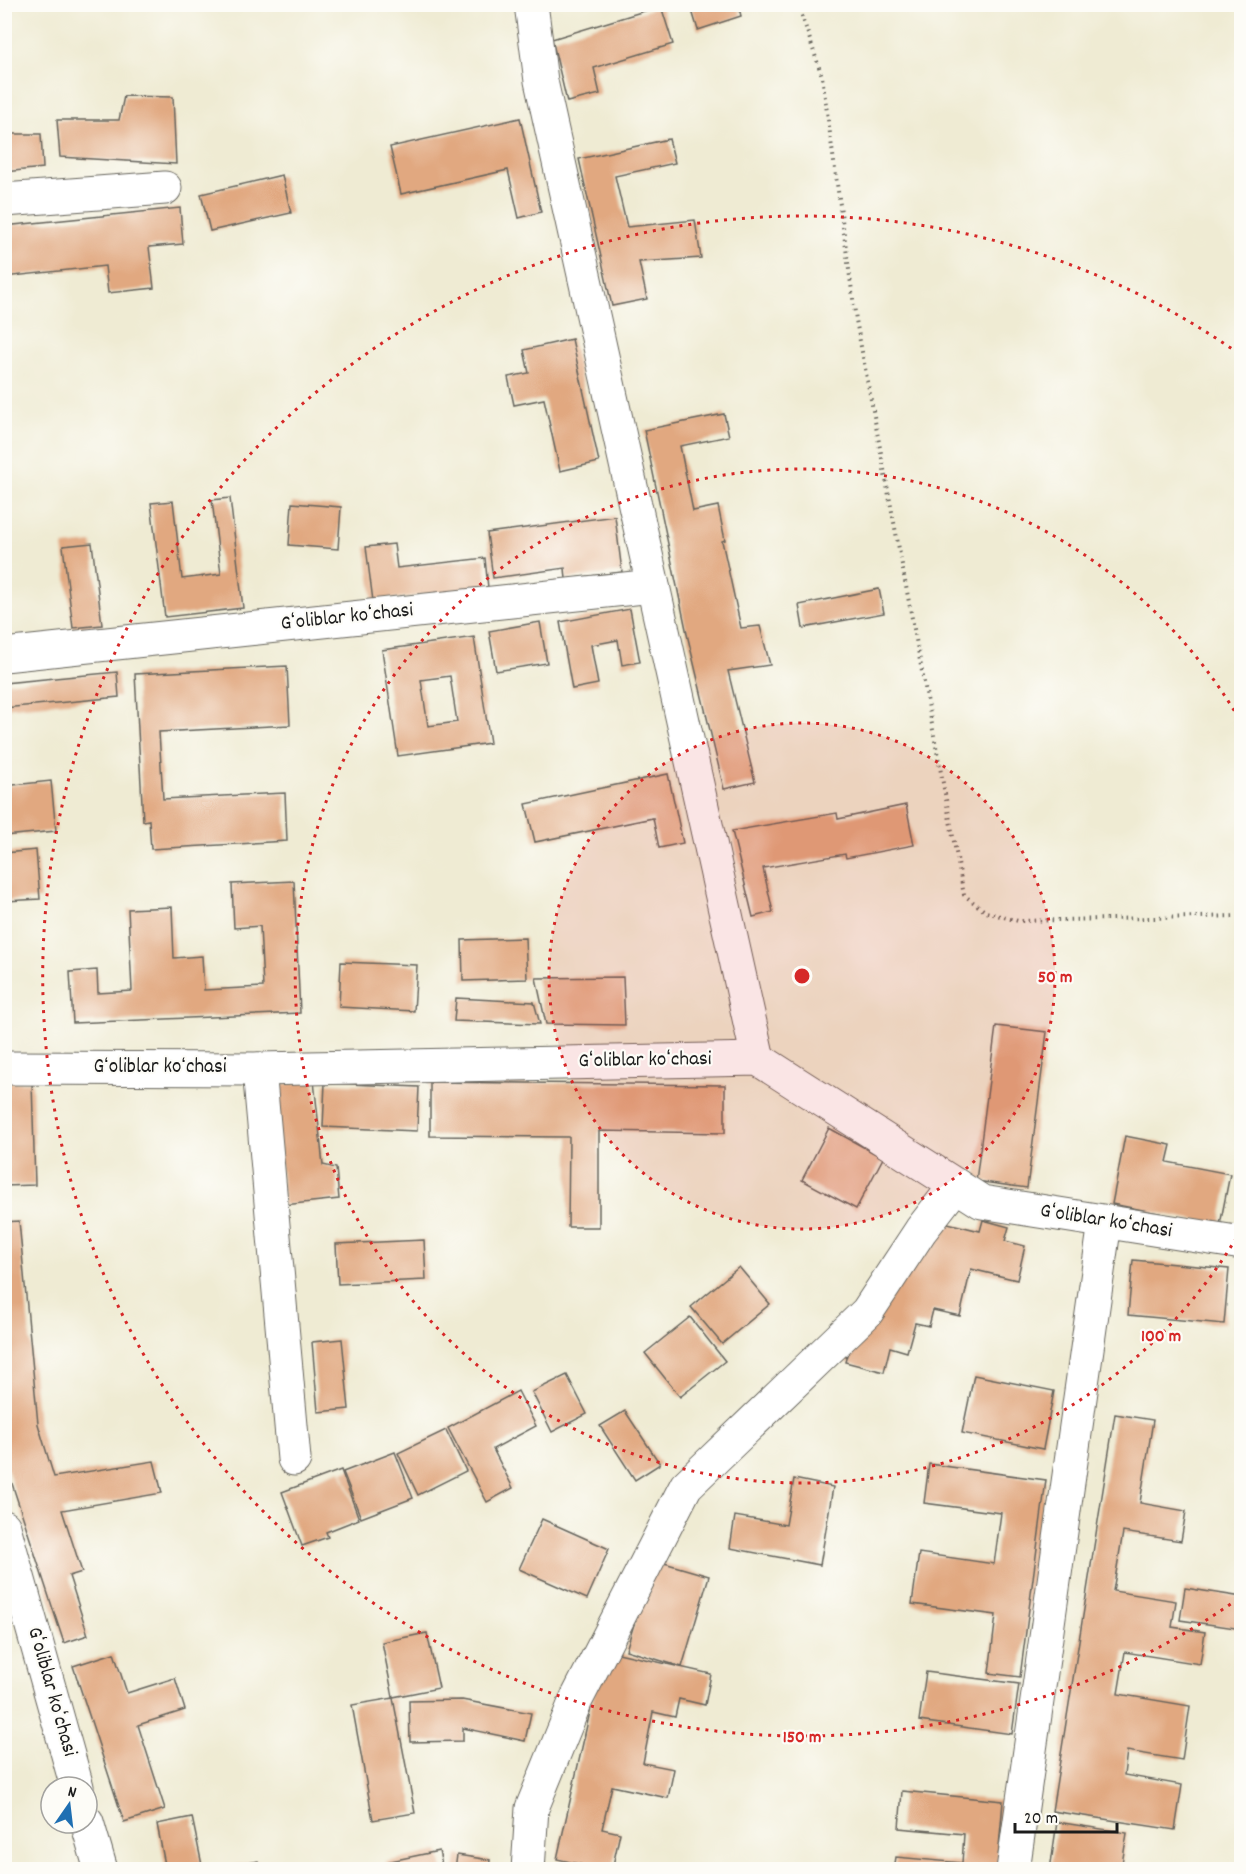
<svg xmlns="http://www.w3.org/2000/svg" width="1246" height="1874" font-family="Dekko,sans-serif">
<rect width="100%" height="100%" fill="#fdfcf7"/>
<filter id="ink" filterUnits="userSpaceOnUse"><feTurbulence type="fractalNoise" baseFrequency=".0167" numOctaves="2"/><feDisplacementMap in="SourceGraphic" scale="12" xChannelSelector="R" yChannelSelector="G"/><feConvolveMatrix kernelMatrix="1 2 1 2 8 2 1 2 1" color-interpolation-filters="sRGB"/></filter>
<filter id="wash" filterUnits="userSpaceOnUse"><feTurbulence type="fractalNoise" baseFrequency=".008" numOctaves="4" result="noise"/><feDisplacementMap in="SourceGraphic" scale="24" xChannelSelector="R" yChannelSelector="G"/><feGaussianBlur stdDeviation="1.35" result="paint"/><feColorMatrix in="noise" values="0 0 0 0 0 0 0 0 0 0 0 0 0 0 0 0 0 1.4 0 .05"/><feComposite in="paint" operator="in"/></filter>
<g filter="url(#wash)">
<rect width="100%" height="100%" fill="#efebd3"/>
<g id="blocks">
<g fill="#e1a880" fill-rule="evenodd">
<polygon points="690,4 738,4 741,16 698,30"/>
<polygon points="661,6 673,44 594,68 600,94 567,102 552,39"/>
<polygon points="124,96 173,97 176,164 60,157 57,120 119,120"/>
<polygon points="520,118 541,212 519,218 508,170 401,194 390,147"/>
<polygon points="4,134 41,134 43,168 4,172"/>
<polygon points="669,139 675,163 615,176 627,227 695,220 701,258 639,262 647,299 612,306 579,159"/>
<polygon points="282,175 291,213 210,231 201,194"/>
<polygon points="180,208 183,244 149,247 154,288 108,293 105,266 4,277 4,226"/>
<polygon points="572,339 599,462 560,471 544,399 514,405 508,377 529,373 524,350"/>
<polygon points="724,414 729,436 680,446 693,511 718,506 725,540 722,541 741,628 760,626 770,665 728,671 755,782 724,789 687,634 644,430"/>
<polygon points="230,498 243,608 165,617 151,503 173,501 182,579 221,574 212,500"/>
<polygon points="292,503 341,507 338,549 289,545"/>
<polygon points="615,516 622,572 566,579 565,568 493,578 487,533"/>
<polygon points="92,543 102,625 73,628 63,546"/>
<polygon points="394,544 397,568 485,558 488,588 373,601 366,547"/>
<polygon points="879,589 884,613 803,628 799,605"/>
<polygon points="630,609 640,662 622,665 618,640 591,645 598,684 572,689 560,622"/>
<polygon points="540,622 547,663 496,671 489,631"/>
<path d="M474 637 490 743 398 756 382 650ZM450 676 457 722 428 726 421 680Z"/>
<polygon points="287,666 290,725 159,732 163,799 285,793 287,841 151,849 149,820 143,821 135,674"/>
<polygon points="117,672 119,697 4,708 4,683"/>
<polygon points="668,774 683,843 659,848 653,818 535,842 526,804"/>
<polygon points="51,781 56,831 4,836 4,786"/>
<polygon points="906,805 914,845 846,858 845,854 763,868 773,912 753,917 732,831 837,813 838,819"/>
<polygon points="36,850 40,899 6,901 4,853"/>
<polygon points="294,881 300,1013 73,1023 70,972 97,970 98,993 132,991 128,909 172,907 174,958 202,956 204,990 263,987 260,926 234,928 232,884"/>
<polygon points="525,938 527,979 463,981 462,940"/>
<polygon points="341,962 417,965 414,1011 339,1007"/>
<polygon points="623,977 625,1025 546,1024 536,978"/>
<polygon points="456,998 534,1002 540,1024 454,1021"/>
<polygon points="996,1026 1047,1032 1027,1188 976,1181"/>
<polygon points="314,1081 323,1165 336,1168 339,1199 284,1205 273,1085"/>
<polygon points="4,1082 32,1082 35,1185 4,1186"/>
<polygon points="430,1082 725,1085 725,1133 599,1131 599,1227 568,1227 569,1137 430,1136"/>
<polygon points="325,1083 419,1087 417,1131 323,1127"/>
<polygon points="829,1128 883,1158 856,1209 802,1180"/>
<polygon points="1125,1136 1171,1145 1167,1162 1230,1174 1220,1225 1112,1204"/>
<polygon points="983,1220 1009,1227 1005,1241 1025,1246 1017,1280 971,1269 960,1316 933,1310 929,1326 915,1323 907,1352 890,1347 884,1372 845,1362 852,1337 940,1221 980,1231"/>
<polygon points="19,1221 38,1424 54,1477 154,1461 162,1493 62,1510 82,1572 69,1576 88,1635 64,1643 4,1459 4,1222"/>
<polygon points="424,1240 426,1280 338,1284 336,1244"/>
<polygon points="1133,1260 1229,1269 1224,1324 1128,1315"/>
<polygon points="739,1267 770,1304 722,1344 691,1307"/>
<polygon points="690,1317 725,1361 680,1397 645,1353"/>
<polygon points="342,1339 349,1409 318,1412 312,1342"/>
<polygon points="567,1375 587,1414 552,1432 532,1392"/>
<polygon points="974,1375 1054,1391 1043,1449 962,1433"/>
<polygon points="518,1391 536,1426 493,1449 513,1488 487,1502 448,1428"/>
<polygon points="625,1411 660,1464 635,1480 600,1426"/>
<polygon points="1115,1414 1153,1420 1140,1503 1186,1511 1181,1541 1123,1532 1113,1591 1176,1601 1172,1627 1205,1632 1200,1664 1125,1652 1118,1694 1190,1706 1182,1760 1127,1751 1124,1775 1182,1785 1175,1830 1052,1811"/>
<polygon points="446,1430 466,1471 418,1495 398,1453"/>
<polygon points="395,1452 413,1498 361,1518 343,1472"/>
<polygon points="929,1464 1046,1480 1020,1677 989,1673 996,1615 912,1604 919,1553 994,1564 1001,1513 924,1503"/>
<polygon points="341,1470 359,1519 326,1532 328,1537 302,1546 282,1492"/>
<polygon points="794,1479 833,1487 820,1565 730,1548 735,1516 786,1525"/>
<polygon points="542,1519 609,1549 587,1599 519,1569"/>
<polygon points="654,1560 709,1576 682,1667 626,1650"/>
<polygon points="1185,1588 1242,1597 1242,1629 1180,1620"/>
<polygon points="427,1633 439,1688 393,1697 382,1642"/>
<polygon points="614,1652 711,1674 705,1705 679,1699 675,1717 653,1712 643,1763 674,1769 668,1798 612,1786 602,1829 620,1833 612,1870 605,1870 557,1859 600,1667"/>
<polygon points="114,1653 127,1693 175,1678 185,1710 138,1725 165,1809 124,1822 73,1666"/>
<polygon points="926,1672 1019,1684 1012,1734 919,1721"/>
<polygon points="393,1698 415,1813 373,1820 352,1705"/>
<polygon points="462,1700 531,1713 525,1741 463,1728 463,1741 410,1742 409,1701"/>
<polygon points="902,1791 1003,1801 997,1870 894,1870 896,1857 962,1863 964,1834 899,1828"/>
<polygon points="192,1817 203,1870 166,1870 157,1824"/>
<polygon points="1057,1822 1127,1833 1121,1870 1050,1870"/>
<polygon points="439,1851 443,1870 388,1870 386,1862"/>
<polygon points="457,1855 490,1860 489,1870 455,1870"/>
<polygon points="258,1861 260,1870 221,1870 221,1868"/>
</g>
</g>
</g>
<g filter="url(#ink)">
<use href="#blocks" fill-opacity="0" stroke="#66645c" stroke-width="1.5"/>
<g fill="none" stroke-linecap="round" stroke-linejoin="round">
<defs>
<g id="minor">
<polyline points="531,4 541,81 758,1059"/>
<polyline points="4,200 165,188"/>
<polyline points="4,655 653,586"/>
<polyline points="4,1068 259,1069 758,1059 982,1202 1242,1243"/>
<polyline points="259,1069 294,1459"/>
<polyline points="4,1527 77,1787"/>
<polyline points="87,1822 101,1870"/>
<polyline points="528,1870 532,1808 576,1700 686,1486 867,1312 921,1230 956,1185"/>
<polyline points="1013,1870 1105,1222"/>
</g>
</defs>
<use href="#minor" stroke="#66645c" stroke-width="35"/>
<polyline stroke="#66645c" stroke-width="4" stroke-dasharray="1.5 4.5" stroke-linecap="butt" points="798,4 822,76 856,320 964,895 986,912 1018,921 1242,916"/>
<use href="#minor" stroke="#fff" stroke-width="33"/>
</g>
</g>
<circle cx="802" cy="976" r="253" fill="#d62828" fill-opacity=".12"/>
<g fill="none" stroke="#d62828" stroke-width="3" stroke-dasharray="3 6">
<circle cx="802" cy="976" r="253"/>
<path d="M1241 1230A507 507 0 1 1 1241 722"/>
<path d="M1238 1599A760 760 0 1 1 1238 353"/>
</g>
<g text-anchor="middle" dominant-baseline="central" stroke-width="4.5" stroke-linejoin="round" paint-order="stroke">
<g font-size="21" fill="#1c1c1c" stroke="#fdfcf7">
<text transform="translate(347 618) rotate(-6)">Gʻoliblar koʻchasi</text>
<text transform="translate(645 1061) rotate(-1)">Gʻoliblar koʻchasi</text>
<text x="160" y="1068">Gʻoliblar koʻchasi</text>
<text transform="translate(1106 1222) rotate(9)">Gʻoliblar koʻchasi</text>
<text transform="translate(51 1692) rotate(74)">Gʻoliblar koʻchasi</text>
</g>
</g>
<circle cx="802" cy="976" r="9" fill="#d62828" stroke="#fdfcf7" stroke-width="3"/>
<g font-size="18" text-anchor="middle" font-weight="bold" fill="#d62828" stroke="#fdfcf7" stroke-width="4.5" stroke-linejoin="round" paint-order="stroke">
<text x="1055" y="982">50 m</text>
<text x="1161" y="1341">100 m</text>
<text x="802" y="1742">150 m</text>
</g>
<rect width="1246" height="1874" fill="none" stroke="#fdfcf7" stroke-width="24"/>
<g transform="translate(69 1805) rotate(14)"><circle r="28" fill="#fdfcf7" stroke="#a3a29f" stroke-width="1.5"/>
<path d="M0-4.5L10 22L0 15L-10 22Z" fill="#1f6fb2"/>
<text y="-9" font-size="16" font-weight="bold" text-anchor="middle" fill="#1c1c1c">N</text>
</g>
<path d="M1015 1823v9h102v-9" fill="none" stroke="#1c1c1c" stroke-width="3"/>
<text x="1024" y="1823" font-size="18" fill="#1c1c1c" stroke="#fdfcf7" stroke-width="4.5" paint-order="stroke">20 m</text>
</svg>
